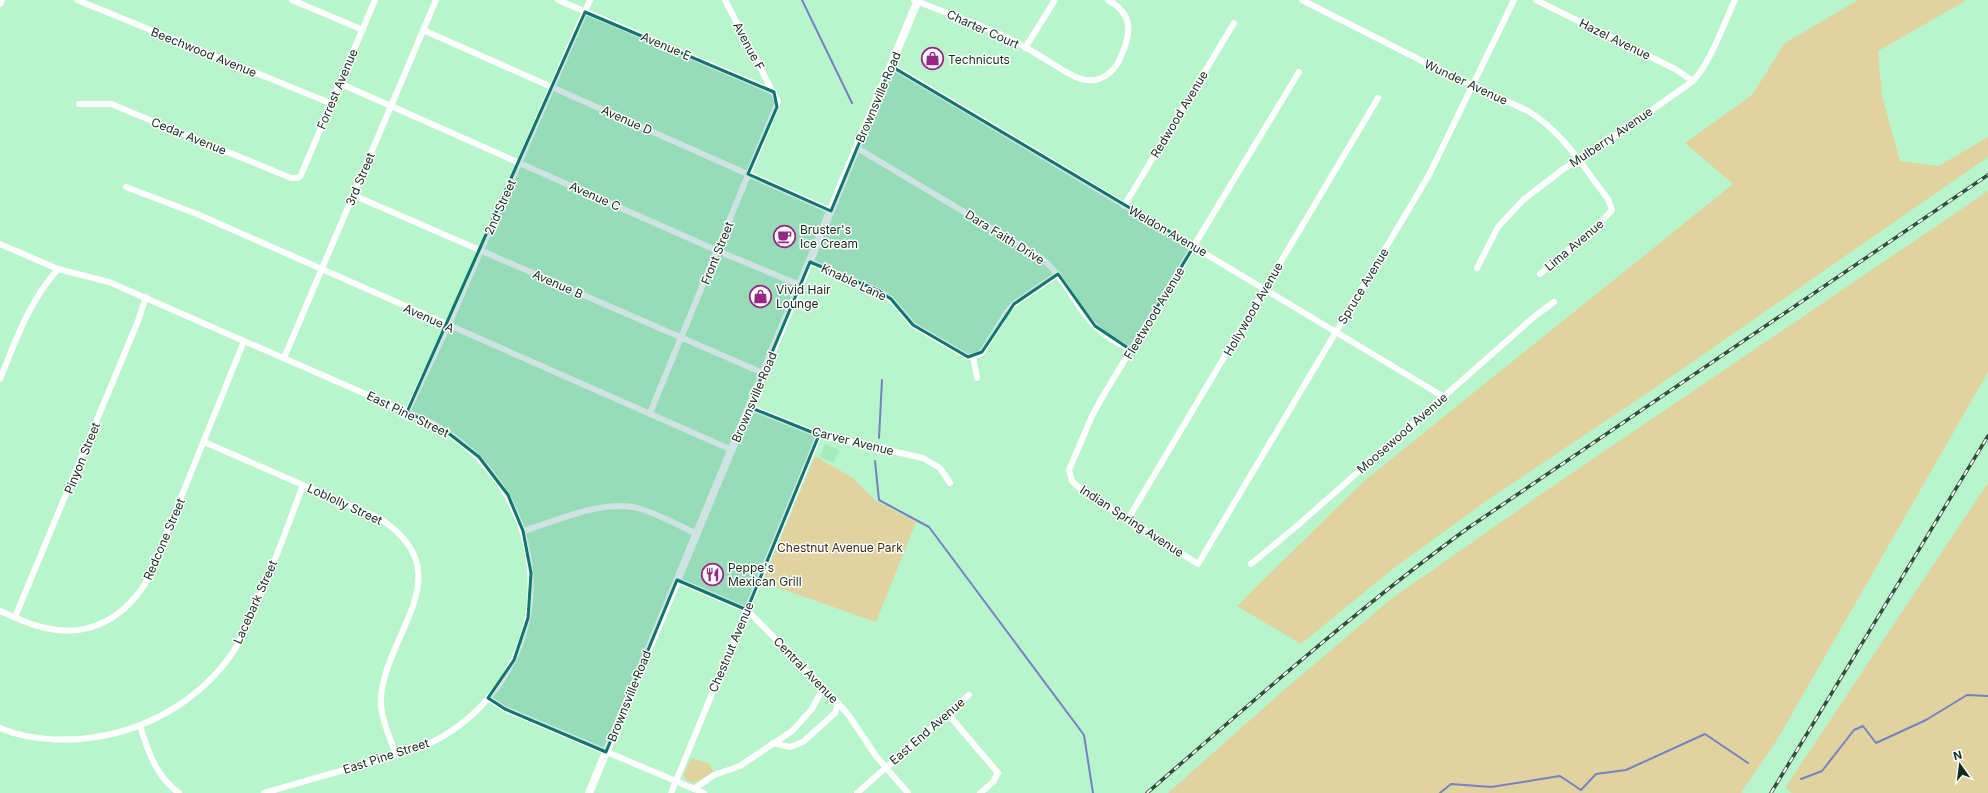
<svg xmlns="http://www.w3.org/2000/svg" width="1988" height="793" font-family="Inter,sans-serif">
<rect width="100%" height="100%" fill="#b8f5cc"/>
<polygon fill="#a6ebbd" points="825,444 839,450 834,463 820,457"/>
<g fill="#e1d39f">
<polygon points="1858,0 1967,0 1878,51 1882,96 1900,161 1939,166 1988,137 1988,157 1652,390 1489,499 1394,568 1301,644 1237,606 1364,481 1733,184 1685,143 1752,95 1785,43"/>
<polygon points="1988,191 1988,372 1777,740 1741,793 1168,793 1284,690 1391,599 1547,490"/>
<polygon points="815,456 853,478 876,501 916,522 876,622 762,582"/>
<polygon points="1988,483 1988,793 1792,793 1785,788"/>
<polygon points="691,758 710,764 713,772 695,783 688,781 683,775"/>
</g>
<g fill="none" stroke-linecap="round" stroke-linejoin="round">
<g stroke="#7682c1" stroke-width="2">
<polyline points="802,0 852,103"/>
<polyline points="879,438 882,380"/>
<polyline points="875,461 879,500 929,527 1084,735 1093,793"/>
<polyline points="1801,779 1822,771 1854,730 1863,726 1876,743 1926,720 1967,695 1988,696"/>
<polyline points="1440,793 1451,784 1491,787 1560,776 1581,790 1596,774 1626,770 1705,734 1748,763"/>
</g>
<g stroke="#fff" stroke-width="6">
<polyline points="77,0 330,103"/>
<polyline points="292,0 363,30"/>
<polyline points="558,0 774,92"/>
<path d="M914 0C945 13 978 23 1008 38 1023 45 1038 55 1053 64 1066 72 1079 82 1095 80 1109 77 1117 67 1122 54 1132 31 1132 13 1108 0"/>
<path d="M1302 0 1434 67 1528 111C1562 131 1584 168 1608 199L1612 210 1599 224 1540 274"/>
<polyline points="1536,0 1675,69 1693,81"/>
<polyline points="0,4 2,0"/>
<polyline points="423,30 831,211"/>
<polyline points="1025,48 1055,0"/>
<polyline points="891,66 964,109 1444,397"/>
<polyline points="1299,72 1103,396 1092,416 1069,470 1072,481 1083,491 1198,564 1429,175 1514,0"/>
<polyline points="339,83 718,251 800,285"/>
<polyline points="79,104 111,104 291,178 298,178 301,175 375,0"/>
<path d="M857 148 1040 257C1064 276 1074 305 1095 326 1106 337 1118 343 1131 350"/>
<polyline points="126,187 197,214 732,450"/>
<polyline points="353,195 763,373"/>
<polyline points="1124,206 1234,23"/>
<path d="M0 244 58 269 109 282 432 423C553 490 567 653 450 732 425 749 394 755 366 764 332 773 298 783 264 793"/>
<polyline points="810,262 879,291 891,299 913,325 968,357 978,355 982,352 1007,312 1014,304 1058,274"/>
<path d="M1477 268 1498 227 1523 200 1562 170 1612 138 1693 81C1713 58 1722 27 1735 0"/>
<polyline points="973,356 977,378"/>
<polyline points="284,358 436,0"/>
<path d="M0 379C17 338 28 303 58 269"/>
<polyline points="749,407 819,435 923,458 940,468 950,483"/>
<polyline points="407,412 448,326 590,0"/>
<polyline points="650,413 778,102 725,0"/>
<path d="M204 442 379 518C463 572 388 629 381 696 379 715 390 737 396 755"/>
<polyline points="1128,519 1378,98"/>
<path d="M523 531C557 521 602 499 638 508 658 514 678 525 697 534"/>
<polyline points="1251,564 1298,525 1535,316 1554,302"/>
<polyline points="677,580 747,610 838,703 850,717 876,756 908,793"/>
<path d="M0 611C15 617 30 625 46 628 91 639 128 615 149 577L244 341"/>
<polyline points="15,617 138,321 146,297"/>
<polyline points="488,698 505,709 704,793"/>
<polyline points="948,714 998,773 993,782 980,793"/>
<path d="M140 726C148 751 156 777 179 793"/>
<path d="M0 728C33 742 73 742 107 735 156 725 202 696 231 655 242 639 249 621 257 603 274 565 288 525 303 485"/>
<polyline points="773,743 790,747 803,742 835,713 838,703"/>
<polyline points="694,789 714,775 740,766 792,731 812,709 821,692 820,684"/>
<polyline points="671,793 819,435"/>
<polyline points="857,793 969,695"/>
</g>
<polyline stroke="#fff" stroke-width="8" points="589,793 918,0"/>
<defs>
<g id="rail">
<path d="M1147 793C1252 702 1356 610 1468 528L1988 175"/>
<polyline points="1771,793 1988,436"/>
</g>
</defs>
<use href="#rail" stroke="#304e3a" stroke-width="3.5"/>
<use href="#rail" stroke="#fff" stroke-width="2" stroke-dasharray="6" stroke-linecap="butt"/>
</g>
<path fill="#0f766e" fill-opacity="0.2" stroke="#0f766e" stroke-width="3" stroke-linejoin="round" d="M585 12 774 92 777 107 748 174 831 211 891 66 1194 246 1131 350 1095 326 1058 274 1014 304 982 352 968 357 913 325 891 299 879 291 810 262 749 407 819 435 747 610 677 580 606 752 505 709 488 698 514 660 528 618 531 573 523 531 508 495 479 457 447 432 407 412Z"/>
<defs>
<symbol id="shop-ring" viewBox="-11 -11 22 22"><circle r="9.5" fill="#fff" stroke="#972685" stroke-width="1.5"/><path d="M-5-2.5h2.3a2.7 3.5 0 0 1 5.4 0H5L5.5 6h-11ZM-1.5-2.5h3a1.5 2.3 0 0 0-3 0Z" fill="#972685"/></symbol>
<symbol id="cafe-ring" viewBox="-11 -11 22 22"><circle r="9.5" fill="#fff" stroke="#972685" stroke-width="1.5"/><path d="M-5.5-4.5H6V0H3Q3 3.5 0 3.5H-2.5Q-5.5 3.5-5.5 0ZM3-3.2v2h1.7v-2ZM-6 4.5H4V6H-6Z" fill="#972685"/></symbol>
<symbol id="restaurant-ring" viewBox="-11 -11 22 22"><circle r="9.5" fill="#fff" stroke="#972685" stroke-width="1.5"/><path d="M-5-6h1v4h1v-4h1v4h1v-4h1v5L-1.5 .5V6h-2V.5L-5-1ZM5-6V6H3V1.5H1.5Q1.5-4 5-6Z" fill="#972685"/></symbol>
</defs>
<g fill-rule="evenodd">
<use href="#shop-ring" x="920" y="46" width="25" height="25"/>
<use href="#cafe-ring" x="772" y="224" width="25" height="25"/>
<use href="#shop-ring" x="748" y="284" width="25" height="25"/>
<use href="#restaurant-ring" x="700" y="562" width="25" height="25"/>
</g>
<g text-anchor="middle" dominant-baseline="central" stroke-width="3" stroke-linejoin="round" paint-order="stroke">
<g font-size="12" fill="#132b1c" stroke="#fff">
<text transform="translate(983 29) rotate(24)">Charter Court</text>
<text transform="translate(1615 39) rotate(26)">Hazel Avenue</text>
<text transform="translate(666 46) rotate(23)">Avenue E</text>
<text transform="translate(749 46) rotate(62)">Avenue F</text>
<text transform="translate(204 52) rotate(22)">Beechwood Avenue</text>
<text transform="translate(1466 82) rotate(25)">Wunder Avenue</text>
<text transform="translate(337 89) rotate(-67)">Forrest Avenue</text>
<text transform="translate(878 97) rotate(-67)">Brownsville Road</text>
<text transform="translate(1179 114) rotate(-59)">Redwood Avenue</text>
<text transform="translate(627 120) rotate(24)">Avenue D</text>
<text transform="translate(189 136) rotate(22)">Cedar Avenue</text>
<text transform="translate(1611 137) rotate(-34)">Mulberry Avenue</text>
<text transform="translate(360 179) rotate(-67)">3rd Street</text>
<text transform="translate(595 196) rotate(24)">Avenue C</text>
<text transform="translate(500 207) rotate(-66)">2nd Street</text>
<text transform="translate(1168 231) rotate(30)">Weldon Avenue</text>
<text transform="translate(1005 237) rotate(32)">Dara Faith Drive</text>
<text transform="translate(1574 245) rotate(-40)">Lima Avenue</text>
<text transform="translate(717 253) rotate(-68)">Front Street</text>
<text transform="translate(854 282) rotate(25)">Knable Lane</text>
<text transform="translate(558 284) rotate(24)">Avenue B</text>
<text transform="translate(1363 286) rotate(-59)">Spruce Avenue</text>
<text transform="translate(1253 309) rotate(-60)">Hollywood Avenue</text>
<text transform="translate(1154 313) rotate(-59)">Fleetwood Avenue</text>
<text transform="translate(429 318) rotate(24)">Avenue A</text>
<text transform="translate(754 397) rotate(-67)">Brownsville Road</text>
<text transform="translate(408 414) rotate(26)">East Pine Street</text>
<text transform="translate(1402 433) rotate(-41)">Moosewood Avenue</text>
<text transform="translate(853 441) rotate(14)">Carver Avenue</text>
<text transform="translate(82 458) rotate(-68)">Pinyon Street</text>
<text transform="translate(345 504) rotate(25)">Loblolly Street</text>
<text transform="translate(1132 521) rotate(33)">Indian Spring Avenue</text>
<text transform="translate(164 539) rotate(-67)">Redcone Street</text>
<text transform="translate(255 602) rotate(-66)">Lacebark Street</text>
<text transform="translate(731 647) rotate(-67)">Chestnut Avenue</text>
<text transform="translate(806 670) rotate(46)">Central Avenue</text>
<text transform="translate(629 696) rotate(-68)">Brownsville Road</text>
<text transform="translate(927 731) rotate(-41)">East End Avenue</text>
<text transform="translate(386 756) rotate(-18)">East Pine Street</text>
</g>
<g font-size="12" fill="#132b1c" stroke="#fff" text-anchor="start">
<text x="948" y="59">Technicuts</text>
<text x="800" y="229">Bruster's<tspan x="800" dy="14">Ice Cream</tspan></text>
<text x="776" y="289">Vivid Hair<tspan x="776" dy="14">Lounge</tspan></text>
<text x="728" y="567">Peppe's<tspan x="728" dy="14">Mexican Grill</tspan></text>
</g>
<g font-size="12" fill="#38300f" stroke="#fff">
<text x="840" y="547">Chestnut Avenue Park</text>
</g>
</g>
<g transform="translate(1960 765) rotate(346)" stroke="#ffffff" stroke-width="3" paint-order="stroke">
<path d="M0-3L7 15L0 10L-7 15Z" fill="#132b1c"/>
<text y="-6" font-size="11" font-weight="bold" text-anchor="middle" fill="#132b1c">N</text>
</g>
</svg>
